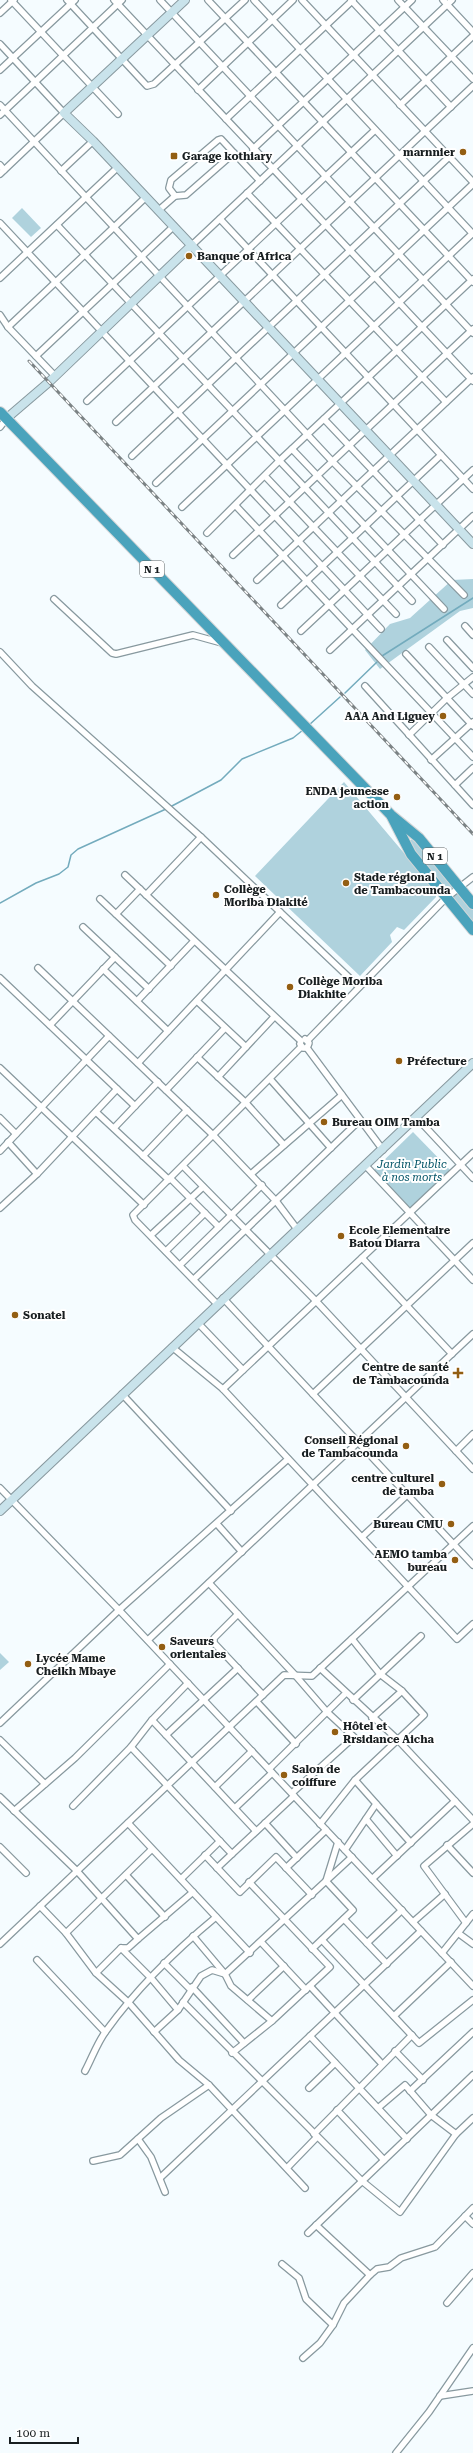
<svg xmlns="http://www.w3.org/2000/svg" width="473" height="2453" font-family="'Roboto Serif',serif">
<rect width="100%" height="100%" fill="#f5fcff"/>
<g fill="#afd2dd">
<polygon points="22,208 41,228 31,237 12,218"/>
<polygon points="473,579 473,608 460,611 380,669 365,650 390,624 410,618 452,580"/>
<polygon points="344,782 436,891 436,897 406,928 404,930 397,927 390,935 392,942 360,976 255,876"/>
<polygon points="413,839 416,839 454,887 447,892 410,850 409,841"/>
<polygon points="459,890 473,907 473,926 449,897"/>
<polygon points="413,1132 451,1171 411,1209 374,1170"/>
<polygon points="0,1653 9,1662 0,1670"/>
</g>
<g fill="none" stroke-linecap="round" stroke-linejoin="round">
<g stroke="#73abbd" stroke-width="1.5">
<polyline points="382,656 473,598"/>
<polyline points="345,693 377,662"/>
<polyline points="309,725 340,697"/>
<polyline points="170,807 221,780 242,759 293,738 303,730"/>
<polyline points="0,903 36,883 59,874 68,867 71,855 78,849 166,809"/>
</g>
<defs>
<g id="street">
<polyline points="11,0 118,114"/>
<polyline points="67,0 147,86 154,84 245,0"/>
<polyline points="114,0 473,381"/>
<polyline points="160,0 473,333"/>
<polyline points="208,0 473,282"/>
<polyline points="254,0 473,234"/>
<polyline points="302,0 473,182"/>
<polyline points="351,0 451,107"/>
<polyline points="398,0 473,79"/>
<polyline points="443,0 473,32"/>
<polyline points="0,13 14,0"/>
<polyline points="0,44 64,113 0,174"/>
<polyline points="0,70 75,0"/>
<polyline points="198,90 293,0"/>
<polyline points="0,105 332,461 464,595"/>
<polyline points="400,105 473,36"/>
<polyline points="0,115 122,0"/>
<polyline points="226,119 353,0"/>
<polyline points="253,149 412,0"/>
<polyline points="0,165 4,170"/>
<polyline points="61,171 93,141"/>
<polyline points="247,193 446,402"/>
<polyline points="175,196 169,188 171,180 218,140 221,139 260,181"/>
<polyline points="159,210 175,196 186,195 234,153"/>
<polyline points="220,219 473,489"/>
<polyline points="0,223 381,629"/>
<polyline points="57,225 412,601"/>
<polyline points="192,245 452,0"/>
<polyline points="0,278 118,167"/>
<polyline points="0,315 8,327 55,376"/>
<polyline points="8,327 146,197"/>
<polyline points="36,356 174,226"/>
<polyline points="87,401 375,130"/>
<polyline points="324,419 443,545"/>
<polyline points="116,422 473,86"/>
<polyline points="0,427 7,418"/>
<polyline points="292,449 444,609"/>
<polyline points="132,456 449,157"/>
<polyline points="265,476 396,614"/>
<polyline points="156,483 473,184"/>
<polyline points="236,506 473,757"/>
<polyline points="182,507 473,233"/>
<polyline points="207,533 279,461 473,279"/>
<polyline points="233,555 473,329"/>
<polyline points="257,580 473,377"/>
<polyline points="54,599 112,653 116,654 193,635 222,643"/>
<polyline points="281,605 441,455"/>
<polyline points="465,626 473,635"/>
<polyline points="301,631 473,470"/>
<polyline points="447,640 473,668"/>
<polyline points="429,647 473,694"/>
<polyline points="330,650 473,516"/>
<polyline points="0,652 32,686 201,837 359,987"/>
<polyline points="406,654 473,726"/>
<polyline points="365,686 473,805"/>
<polyline points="409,735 447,698 473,677"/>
<polyline points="431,760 473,722"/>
<polyline points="455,785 473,768"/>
<polyline points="125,875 301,1041"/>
<polyline points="146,895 201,837"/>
<polyline points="100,899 171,966"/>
<polyline points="116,914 140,889"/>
<polyline points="83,927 149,989"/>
<polyline points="38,968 213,1135 276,1201 297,1229"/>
<polyline points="103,969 168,1031"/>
<polyline points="0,978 135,1106"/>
<polyline points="137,1001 194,941"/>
<polyline points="197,1001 246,1047"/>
<polyline points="50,1025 115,957"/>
<polyline points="305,1039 309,1043 307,1048"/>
<polyline points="308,1040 446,898 473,877"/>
<polyline points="300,1044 303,1048 307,1048 383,1150"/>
<polyline points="197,1057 246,1103 284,1145"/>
<polyline points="138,1063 280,912"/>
<polyline points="0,1068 144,1205"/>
<polyline points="218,1077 274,1017"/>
<polyline points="270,1079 331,1148"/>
<polyline points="166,1090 225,1028"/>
<polyline points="96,1112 169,1180"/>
<polyline points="0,1118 16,1134"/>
<polyline points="417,1118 473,1178"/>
<polyline points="114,1128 158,1082"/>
<polyline points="8,1142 37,1174"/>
<polyline points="0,1151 109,1036"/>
<polyline points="143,1156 187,1110"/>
<polyline points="183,1166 316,1301 473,1469"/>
<polyline points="366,1166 473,1280"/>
<polyline points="251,1174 342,1095"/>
<polyline points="170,1178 219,1227"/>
<polyline points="0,1208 37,1174 117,1089"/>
<polyline points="151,1235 203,1187"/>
<polyline points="166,1251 205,1213"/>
<polyline points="362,1258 452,1354"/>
<polyline points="180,1265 262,1185"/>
<polyline points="194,1279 360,1120"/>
<polyline points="223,1298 473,1565"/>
<polyline points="217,1304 135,1220 133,1215 301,1047"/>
<polyline points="198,1323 243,1370"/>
<polyline points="172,1347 223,1389 457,1639 473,1624"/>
<polyline points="223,1389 473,1153"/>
<polyline points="122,1394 231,1511"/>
<polyline points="313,1394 473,1243"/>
<polyline points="456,1451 473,1434"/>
<polyline points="0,1488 119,1610 473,1986"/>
<polyline points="217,1524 242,1552"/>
<polyline points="362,1537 407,1495"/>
<polyline points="209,1583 295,1675 327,1712 354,1737 292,1793"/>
<polyline points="238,1614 214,1638 214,1643 263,1695"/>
<polyline points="148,1640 473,1334"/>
<polyline points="320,1668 398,1740 473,1820"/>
<polyline points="353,1700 421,1636"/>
<polyline points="257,1702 296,1744"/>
<polyline points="372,1718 402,1691"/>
<polyline points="152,1720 256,1831"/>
<polyline points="0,1723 119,1610 288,1459"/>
<polyline points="166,1735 238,1668"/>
<polyline points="0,1740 45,1784"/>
<polyline points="131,1747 232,1854"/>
<polyline points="269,1769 346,1693"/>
<polyline points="355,1780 411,1843"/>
<polyline points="215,1787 252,1751"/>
<polyline points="0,1797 77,1871 138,1939 193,1892"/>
<polyline points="73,1806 131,1747 152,1720 188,1683"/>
<polyline points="235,1808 272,1773"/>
<polyline points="14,1811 75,1758 170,1664"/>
<polyline points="366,1819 397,1856"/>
<polyline points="128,1823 250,1953"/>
<polyline points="265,1823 297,1858"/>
<polyline points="320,1824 355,1780 424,1715 402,1691 380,1674 352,1639"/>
<polyline points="447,1845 473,1873"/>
<polyline points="0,1847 26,1873"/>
<polyline points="345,1850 376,1804"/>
<polyline points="205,1855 240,1892 276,1857 312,1895"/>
<polyline points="217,1868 294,1796"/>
<polyline points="286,1868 326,1830"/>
<polyline points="126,1875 165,1917"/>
<polyline points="181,1879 220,1841"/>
<polyline points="372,1879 455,1801"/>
<polyline points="40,1906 66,1933 96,1973 129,2003 179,2060 209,2085 305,2188"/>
<polyline points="344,1919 387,1964"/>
<polyline points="413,1922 445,1894"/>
<polyline points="466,1923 424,1866 473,1824"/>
<polyline points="66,1933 151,1850"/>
<polyline points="458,1933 473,1944"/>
<polyline points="193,1936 225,1974 231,1986 272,2021"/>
<polyline points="322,1940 419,2043 473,2000"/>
<polyline points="261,1942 306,1990"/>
<polyline points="367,1943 402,1910"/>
<polyline points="0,1944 284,1675 312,1676 473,1526"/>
<polyline points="121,1948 151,1978 178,2010"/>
<polyline points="312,1949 353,1910 326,1881 338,1842"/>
<polyline points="442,1953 473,1914"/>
<polyline points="37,1960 105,2032"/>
<polyline points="164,1963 190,1989"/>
<polyline points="96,1973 121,1948 128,1948 138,1939"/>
<polyline points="310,1986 382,2064"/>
<polyline points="192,1987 244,2043"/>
<polyline points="248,2000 284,1966"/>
<polyline points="183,2002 362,2181 400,2212 456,2134 473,2118"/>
<polyline points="394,2016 451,1962"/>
<polyline points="154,2032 178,2010 201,1976 212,1970 225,1974 352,1857"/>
<polyline points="310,2036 407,2139"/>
<polyline points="395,2051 423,2080"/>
<polyline points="232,2053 272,2021 330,1967 249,1882"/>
<path d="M85 2071C92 2058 97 2043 106 2031 137 1988 176 1950 216 1917"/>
<polyline points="309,2088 335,2063"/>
<polyline points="410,2091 473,2032"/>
<polyline points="378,2108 405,2085 431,2115 456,2134"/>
<polyline points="337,2110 384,2160"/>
<polyline points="314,2134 412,2035"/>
<polyline points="138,2139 151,2157 165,2192"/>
<polyline points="93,2161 120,2155 161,2118 209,2085"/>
<polyline points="287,2168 317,2137"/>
<polyline points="160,2178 421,1931"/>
<polyline points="465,2216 473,2224"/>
<polyline points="308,2233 473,2075"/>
<polyline points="282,2264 299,2278 306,2299 333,2325"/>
<polyline points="370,2275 377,2269 389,2267 401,2258 435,2247 473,2208"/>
<polyline points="447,2303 473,2273"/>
<polyline points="303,2358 320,2343 333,2325 344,2303 370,2275 316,2225"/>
<polyline points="440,2396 473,2391"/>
<polyline points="396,2453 429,2412 473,2348"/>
</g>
<g id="secondary">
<polyline points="185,0 64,113 93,141 473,544"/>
<polyline points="7,418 49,382 192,245"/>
<polyline points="0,1511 473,1063"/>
</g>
<g id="highway">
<polyline points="0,412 391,815 419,838 473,904"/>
<polyline points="392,817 411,854 473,930"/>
</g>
</defs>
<use href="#street" stroke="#88999f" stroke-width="8"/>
<use href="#secondary" stroke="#88999f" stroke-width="10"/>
<use href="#highway" stroke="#d5d6d7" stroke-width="12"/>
<use href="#street" stroke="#fff" stroke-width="5.5"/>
<use href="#secondary" stroke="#c9e3eb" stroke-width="8"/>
<use href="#highway" stroke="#4aa3bc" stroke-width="10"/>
<defs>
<polyline id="rail" points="29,361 473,834"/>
</defs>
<use href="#rail" stroke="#7c8385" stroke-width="3"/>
<use href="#rail" stroke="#fff" stroke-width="1.5" stroke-dasharray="4.5" stroke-linecap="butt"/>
</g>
<g fill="#935e12" stroke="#fff" stroke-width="1.5">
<circle cx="463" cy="152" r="4"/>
<rect x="170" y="152" width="8" height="8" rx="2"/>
<circle cx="189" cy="256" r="4"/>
<circle cx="443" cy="716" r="4"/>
<circle cx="397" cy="797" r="4"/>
<circle cx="346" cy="883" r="4"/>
<circle cx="216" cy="895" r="4"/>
<circle cx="290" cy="987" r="4"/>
<circle cx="399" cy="1061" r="4"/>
<circle cx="324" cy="1122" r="4"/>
<circle cx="341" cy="1236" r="4"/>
<circle cx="15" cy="1315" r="4"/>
<path d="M456 1367h4v4h4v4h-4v4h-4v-4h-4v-4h4z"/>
<circle cx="406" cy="1446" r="4"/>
<circle cx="442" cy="1484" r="4"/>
<circle cx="451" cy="1524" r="4"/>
<circle cx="455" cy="1560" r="4"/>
<circle cx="162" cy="1647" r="4"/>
<circle cx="28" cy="1664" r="4"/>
<circle cx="335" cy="1732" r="4"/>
<circle cx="284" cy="1775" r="4"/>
</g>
<g text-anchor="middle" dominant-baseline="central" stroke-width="4" stroke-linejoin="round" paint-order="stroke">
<g fill="#fff" stroke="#5d6263" stroke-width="1">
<rect x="140" y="561" width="24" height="16" rx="3"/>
<rect x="423" y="848" width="24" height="16" rx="3"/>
</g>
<g font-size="10" font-weight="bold" fill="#181e20">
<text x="152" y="569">N 1</text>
<text x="435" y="856">N 1</text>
</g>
<g font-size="11" font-weight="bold" fill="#181e20" stroke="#fff" text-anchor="start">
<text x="455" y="152" text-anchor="end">marnnier</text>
<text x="182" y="156">Garage kothiary</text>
<text x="197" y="256">Banque of Africa</text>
<text x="435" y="716" text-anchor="end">AAA And Liguey</text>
<text x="389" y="791" text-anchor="end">ENDA jeunesse<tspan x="389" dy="13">action</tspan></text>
<text x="354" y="877">Stade régional<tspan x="354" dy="13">de Tambacounda</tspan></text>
<text x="224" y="889">Collège<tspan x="224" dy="13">Moriba Diakité</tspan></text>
<text x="298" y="981">Collège Moriba<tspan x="298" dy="13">Diakhite</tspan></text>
<text x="407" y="1061">Préfecture</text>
<text x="332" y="1122">Bureau OIM Tamba</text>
<text x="349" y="1230">Ecole Elementaire<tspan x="349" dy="13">Batou Diarra</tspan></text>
<text x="23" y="1315">Sonatel</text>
<text x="449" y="1367" text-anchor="end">Centre de santé<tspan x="449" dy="13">de Tambacounda</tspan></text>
<text x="398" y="1440" text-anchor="end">Conseil Régional<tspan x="398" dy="13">de Tambacounda</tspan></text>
<text x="434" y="1478" text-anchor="end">centre culturel<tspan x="434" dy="13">de tamba</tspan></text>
<text x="443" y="1524" text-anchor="end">Bureau CMU</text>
<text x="447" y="1554" text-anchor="end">AEMO tamba<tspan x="447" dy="13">bureau</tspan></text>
<text x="170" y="1641">Saveurs<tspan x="170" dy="13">orientales</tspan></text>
<text x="36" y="1658">Lycée Mame<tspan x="36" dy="13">Cheikh Mbaye</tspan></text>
<text x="343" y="1726">Hôtel et<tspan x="343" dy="13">Rrsidance Aicha</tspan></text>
<text x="292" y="1769">Salon de<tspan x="292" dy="13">coiffure</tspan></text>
</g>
<g font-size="11" font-style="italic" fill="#005366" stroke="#fff">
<text x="412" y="1164">Jardin Public<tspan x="412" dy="13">à nos morts</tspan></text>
</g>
</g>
<path d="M10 2437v6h68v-6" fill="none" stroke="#181e20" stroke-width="2"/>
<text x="16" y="2437" font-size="12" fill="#181e20" stroke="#ffffff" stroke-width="3" paint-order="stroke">100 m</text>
</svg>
